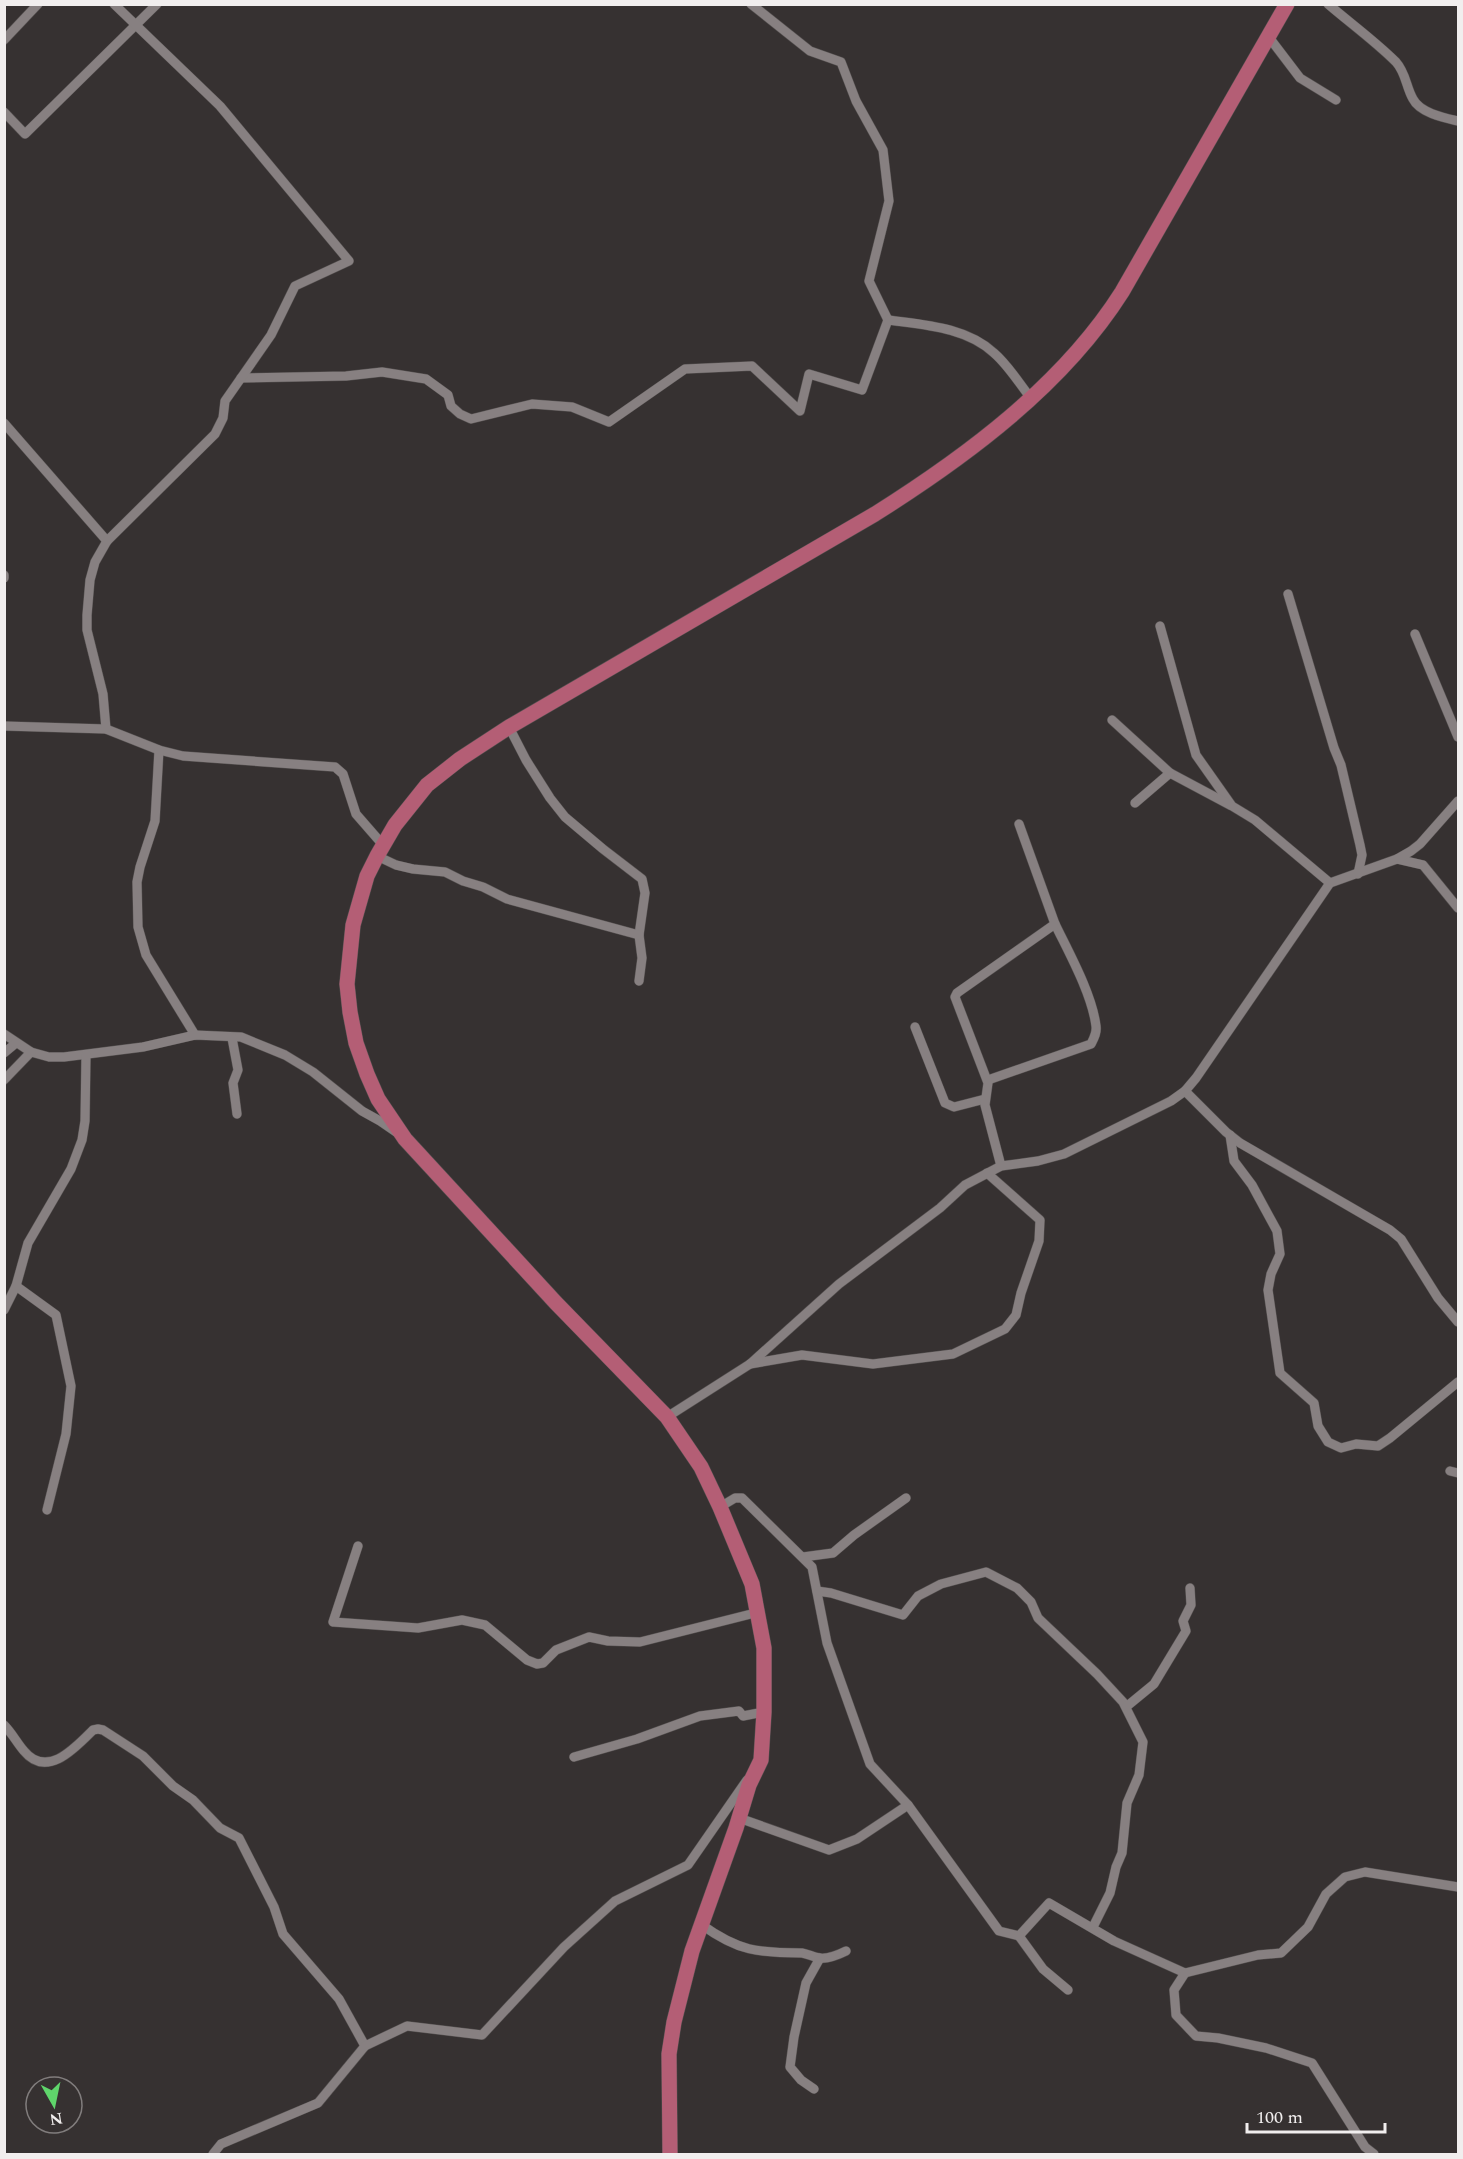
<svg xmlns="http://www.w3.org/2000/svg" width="1463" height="2159" font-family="Spectral,serif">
<rect width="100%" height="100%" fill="#363131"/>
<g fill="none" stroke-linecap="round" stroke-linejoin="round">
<defs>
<g id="street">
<polyline points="751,4 810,51 841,62 856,101 883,150 889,201 869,281 888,320"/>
<path d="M1328 4C1350 23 1375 41 1396 62 1406 73 1406 87 1413 99 1420 113 1445 118 1458 121"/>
<polyline points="1268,36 1300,78 1336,100"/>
<polyline points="4,40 38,4"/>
<polyline points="4,112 25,134 157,4"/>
<path d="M241 378 346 376 382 372 426 379 448 395 451 406 460 414 471 419 532 404 572 407 609 422 685 369 752 366 800 411 809 374 862 390 888 320C924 325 966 327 994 353 1008 365 1019 383 1030 397"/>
<polyline points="4,423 107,541"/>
<polyline points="4,575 4,578"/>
<polyline points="1288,594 1334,748 1341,765 1360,845 1362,855 1358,874"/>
<polyline points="1160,626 1196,755 1232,806 1255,820 1330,883"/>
<polyline points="1415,634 1458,737"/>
<polyline points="1112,720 1170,773 1230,805"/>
<polyline points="4,726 106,729 159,750 183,756 335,767 343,774 356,814 383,845"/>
<polyline points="509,727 526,760 550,798 565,817 603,849 642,879 645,893 639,935 642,958 639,981"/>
<polyline points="106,729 103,694 87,630 87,615 90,580 95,562 107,541 215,434 223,418 225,401 271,335 295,286 349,261 220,106 114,4"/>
<polyline points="159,750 155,821 140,867 137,882 138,927 146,955 195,1035"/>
<polyline points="1135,803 1170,773"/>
<polyline points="377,856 396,865 413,869 445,872 463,881 483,887 507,899 639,935"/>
<polyline points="1397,859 1423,865 1458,908"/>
<polyline points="915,1027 945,1103 954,1107 985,1099"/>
<polyline points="4,1034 31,1052 49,1057 64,1057 143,1047 195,1035 241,1037 285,1055 313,1072 362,1111 380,1121 396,1132"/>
<polyline points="232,1038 238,1070 233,1083 237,1114"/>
<polyline points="4,1053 16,1043"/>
<polyline points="4,1080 31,1052"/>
<path d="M988 1080 1091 1044C1094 1038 1097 1033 1096 1026 1092 994 1069 953 1055 924"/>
<polyline points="1185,1091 1226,1132 1240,1143 1390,1230 1401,1239 1438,1298 1458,1322"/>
<polyline points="1230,1135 1234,1161 1252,1185 1277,1231 1280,1254 1271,1274 1268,1290 1280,1373 1314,1403 1318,1426 1328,1442 1341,1448 1356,1444 1378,1446 1390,1438 1458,1382"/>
<polyline points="1001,1166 985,1105 988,1083 955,997 957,993 1055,924 1019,824"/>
<polyline points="16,1286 56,1315 71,1386 66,1434 47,1510"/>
<polyline points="4,1310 16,1286 28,1243 71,1169 82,1140 85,1121 86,1055"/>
<polyline points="750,1364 802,1355 873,1364 953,1354 1005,1329 1016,1315 1021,1293 1039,1241 1040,1220 987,1173"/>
<polyline points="667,1417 750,1364 839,1284 940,1208 965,1185 1001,1166 1038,1161 1064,1154 1171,1101 1185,1091 1196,1078 1330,883 1397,859 1411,851 1420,844 1458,801"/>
<polyline points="1450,1471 1458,1473"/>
<polyline points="720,1507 735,1498 742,1498 812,1567 827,1643 870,1764 908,1805 999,1931 1019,1936 1049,1903 1114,1941 1185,1973 1258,1955 1281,1953 1308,1927 1326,1894 1345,1877 1365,1872 1458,1887"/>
<polyline points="358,1546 333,1622 418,1628 462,1620 485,1625 527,1660 537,1664 543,1663 556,1650 589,1637 608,1641 640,1642 759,1612"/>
<polyline points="803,1557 833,1553 854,1535 906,1498"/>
<polyline points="817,1591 831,1593 903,1615 918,1596 941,1584 986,1572 1017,1588 1031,1602 1038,1618 1097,1674 1123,1702 1143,1742 1139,1775 1127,1803 1122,1853 1116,1867 1110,1893 1093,1927"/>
<polyline points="1126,1707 1154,1684 1186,1631 1183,1621 1191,1605 1190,1588"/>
<path d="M4 1725C12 1733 17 1743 24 1751 47 1779 75 1748 93 1730L98 1729 103 1730 143 1756 173 1786 193 1800 220 1828 239 1838 274 1907 283 1934 339 1999 365 2046"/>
<polyline points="574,1757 637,1739 700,1716 739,1711 743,1716 764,1712"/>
<polyline points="739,1818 829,1850 857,1839 908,1805"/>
<path d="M702 1925C738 1951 758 1953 802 1953 808 1954 813 1957 820 1958 829 1959 838 1955 846 1951"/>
<polyline points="1019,1936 1043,1969 1068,1990"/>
<polyline points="1185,1973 1174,1990 1176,2015 1196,2036 1218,2038 1266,2048 1312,2063 1365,2147 1374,2154"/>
<polyline points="814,2089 801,2080 790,2067 794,2037 806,1983 820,1958"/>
<polyline points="213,2154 221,2144 318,2103 365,2046 407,2026 482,2035 564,1947 615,1901 688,1865 747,1780"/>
</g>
<path id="primary" d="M670 2154 669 2054 674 2022 692 1951 736 1828 749 1785 761 1760 764 1712V1648L752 1584 720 1507 701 1467 667 1417 556 1303 405 1139 378 1099 367 1074 356 1043 350 1012 347 984 353 925 367 876 377 856 395 825 427 785 460 759 509 727 875 514C967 456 1063 385 1122 292L1287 4"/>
</defs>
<use href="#street" stroke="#555050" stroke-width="10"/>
<use href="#primary" stroke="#555050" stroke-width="16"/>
<use href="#street" stroke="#878081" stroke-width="9"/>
<use href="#primary" stroke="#b45e75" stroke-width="15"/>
</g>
<rect width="1463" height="2159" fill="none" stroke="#f1eeee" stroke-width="12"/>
<g transform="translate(54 2105) rotate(171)"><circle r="28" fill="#363131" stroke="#817d7d" stroke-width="1.5"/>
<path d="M0-4.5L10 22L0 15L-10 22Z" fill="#5fd56b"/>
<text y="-9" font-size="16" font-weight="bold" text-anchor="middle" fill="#f1eeee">N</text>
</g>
<path d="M1247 2123v9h138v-9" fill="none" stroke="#f1eeee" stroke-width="3"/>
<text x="1256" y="2123" font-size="18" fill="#f1eeee" stroke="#363131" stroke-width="4.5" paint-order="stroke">100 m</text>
</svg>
